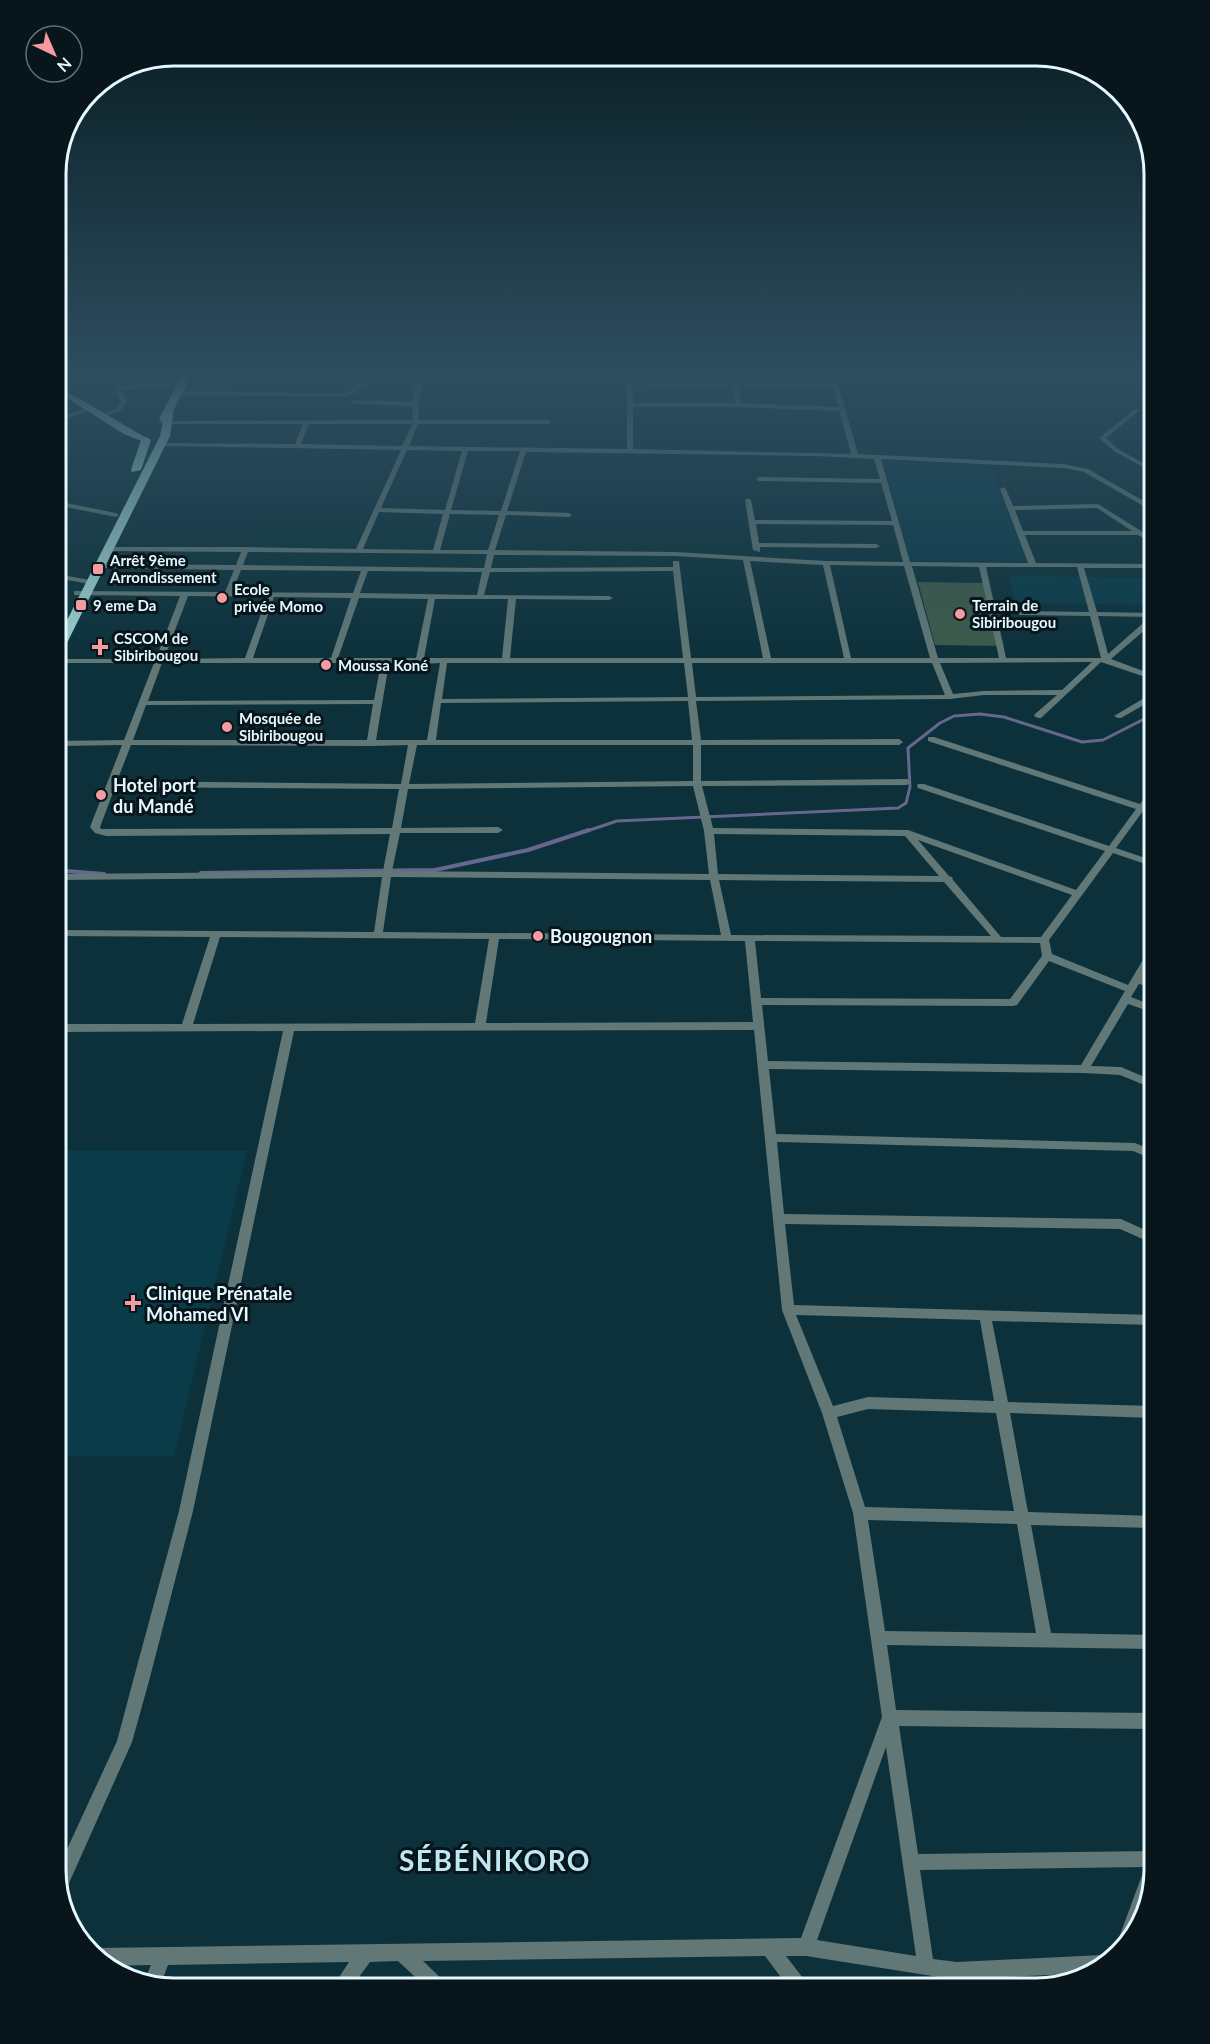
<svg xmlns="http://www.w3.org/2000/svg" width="1210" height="2044" font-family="Lato,sans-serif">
<rect width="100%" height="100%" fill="#0c313b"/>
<g fill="#093b48">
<polygon points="883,461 990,462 1027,562 908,561"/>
<polygon points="1008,576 1146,578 1154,596 1154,605 1017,603"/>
<polygon points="56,1150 247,1151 174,1456 56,1456"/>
</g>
<polygon fill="#3d5b4a" points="918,582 983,583 1004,646 935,645"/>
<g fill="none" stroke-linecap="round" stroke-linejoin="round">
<polyline stroke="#66678e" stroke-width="3" points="584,832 617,821 898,808 906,803 910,787 908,748 940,723 954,716 980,714 1004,717 1082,742 1103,740 1154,714"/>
<g stroke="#66678e" stroke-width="4">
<polyline points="56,864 66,871 104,874"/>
<polyline points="201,873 435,870 528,850 589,830"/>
</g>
<g fill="#617876" fill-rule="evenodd">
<polygon points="110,374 116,374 121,386 182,381 185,383 182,385 122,390 127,403 120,411 103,418 100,416 101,415 116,409 121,403"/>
<polygon points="186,374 379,376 384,374 392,374 380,380 369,380 355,393 344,397 178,395 175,393 178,391 343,393 351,391 362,380 184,377 184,375"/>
<path d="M418 374H424L418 404 419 420H548L551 422 548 424H418L409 446 627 449V374H633V381L732 382 731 374H737L738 382 832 383 829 374H835L858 454 1064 464 1088 469 1154 507V512L1152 511 1084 472 1064 468 881 459 910 562 1028 563 1000 489 1003 487 1006 489 1013 506 1098 504 1154 539V544L1138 535H1025L1036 563 1154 564V568H1084L1097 612 1154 613V622L1111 659 1154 675V680L1101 662 1041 718H1038L1034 716 1035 714 1057 695H984L950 699 696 701 701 740 899 739 903 742 899 745H701V781L907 779 911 782 907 785 702 786 713 828 908 830 1076 890 1105 851 918 788 917 786 918 784H924L1109 846 1136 809 928 741V737H934L1140 804 1151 789 1154 788V796L1147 807 1154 809V815L1143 811 1116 848 1154 861V867L1113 853 1049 940 1052 954 1128 985 1150 948 1154 947V958L1143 977 1154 981V988L1139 984 1131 997 1154 1006V1013L1128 1004 1091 1066 1121 1067 1154 1081V1089L1120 1075 1084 1073 769 1069 776 1134 1135 1143 1154 1151V1160L1133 1151 777 1142 784 1214 1121 1219 1154 1234V1244L1120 1229 785 1224 794 1305 1154 1315V1325L992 1321 1008 1402 1154 1406V1418L1010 1413 1028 1512 1154 1516V1528L1031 1525 1051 1633 1154 1635V1649L887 1645 896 1710 1154 1713V1729L899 1726 918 1854 1154 1851V1871L1135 1936 1120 1949 1117 1943 1145 1867 920 1870 933 1959 957 1962 1102 1955 1108 1958 1092 1973 983 1978 984 1988H966L965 1979H962L958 1988H940L945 1978 806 1956H786L806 1982 809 1988H789L765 1956 423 1961 445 1982 448 1988H427L398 1961 370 1962 351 1988H332L349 1962 168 1965 160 1986 144 1981 151 1965 105 1966 92 1951 98 1948 801 1938 882 1717 853 1513 822 1413 782 1310 754 1030 294 1031 193 1511 149 1681 132 1742 65 1892 61 1894 56 1873 117 1741 133 1681 179 1511 283 1031 56 1032V1024H182L210 937 56 936V930L374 932 382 877 56 880V874L383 871 390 834 106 836 95 833 90 827 122 745 56 746V741L124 740 154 663H56V659H156L180 596 77 595H74V591L225 592 234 570 99 568H96V564L236 565 241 552 108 551H105V547H246L356 549 401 450 160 446 157 444 158 443 295 444 303 424H162L159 422 160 421 413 420 412 406 354 404 351 402 354 400 412 402ZM633 385 733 386 735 403H633ZM738 386 833 387 838 407 741 403ZM633 407H738L839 411 851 454 633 449ZM309 424H412L402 446 301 444ZM407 450 462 451 445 510 381 508ZM468 451H520L501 511 451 510ZM526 452 815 456 874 459 880 479 759 477 756 479 759 481 881 483 892 521 755 520 751 500 748 498 745 500 753 550 760 552V547L876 548 880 546 876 544 759 543 756 524 893 525 903 562 826 561 675 552 495 550 506 515 569 517 572 515 569 513 507 511ZM1097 508 1132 531H1023L1015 510ZM379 512 443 514 433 550 363 549ZM450 514 499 515 488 550H440ZM248 552 487 554 484 568 243 565ZM494 555 675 556 743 560 763 658H691L679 561H673V567L491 568ZM750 561 823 565 844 658H771ZM830 565 904 566 930 658H851ZM912 566 979 567 999 658H938ZM986 567H1077L1089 612 1020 611 1016 613 1020 615 1090 616 1101 658H1006ZM241 570 361 571 353 593 232 592ZM368 571 482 572 477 595 360 593ZM673 571 683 658H510L516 599 609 600 613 598 609 596 484 595 490 572ZM188 596 267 597 245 658 164 659ZM274 597 351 598 331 658H253ZM359 598 428 599 416 658H338ZM435 599H508L502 658H424ZM1098 616 1150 617 1108 654ZM1092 662 1062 690 984 691 953 694 940 663ZM162 663H381L374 700 148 701ZM389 663 419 664 440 663 427 740H376ZM447 663H684L688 697 442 699ZM692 663H932L945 695 696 697ZM688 701 692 740H436L441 703ZM373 704 367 740H133L146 705ZM131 745 371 746 408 745 401 784 117 781ZM417 745H693V781L409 784ZM693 786 704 831 709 874 392 871 400 833H498L503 830 498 827 401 828 408 789ZM115 787 399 789 392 828 101 829 100 827ZM714 834 905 836 939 876 718 874ZM918 840 1072 895 1041 937H1001L953 880 952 877 949 876ZM391 877 710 880 721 935 383 932ZM719 880 944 882 991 936 731 935ZM220 937 489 939 475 1023 193 1024ZM499 939 745 941 753 1022 486 1023ZM755 941 1040 943 1042 956 1010 999 761 998ZM1049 961 1125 991 1081 1065 768 1061 762 1005 1013 1006 1017 1005ZM796 1315 980 1320 994 1401 868 1397 833 1406ZM868 1409 996 1413 1014 1511 865 1507 837 1417ZM868 1520 1017 1524 1036 1633 885 1631ZM886 1747 916 1956 817 1940Z"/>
<polygon points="89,408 94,409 56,422 56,418"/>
<polygon points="1135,409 1140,410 1106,438 1118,449 1154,469 1154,473 1114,451 1099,438"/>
<polygon points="56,501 116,513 119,515 116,517 56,505"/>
<polygon points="56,574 90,580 94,582 90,584 56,578"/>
<polygon points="1151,694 1154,694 1154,699 1121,718 1118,718 1114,716"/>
</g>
<polygon fill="#94c5c1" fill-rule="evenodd" points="56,385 148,439 144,442 124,434 56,391"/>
<g fill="#9ed4d0" fill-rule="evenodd">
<polygon points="182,374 192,374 174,409 170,436 62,653 56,657 56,642 160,436 163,422 159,419"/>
<polygon points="146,437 151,440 141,470 132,472 131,470 141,440"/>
</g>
</g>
<linearGradient id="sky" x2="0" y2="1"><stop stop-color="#071b20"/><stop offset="0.57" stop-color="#2e4e60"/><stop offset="1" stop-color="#2e4e60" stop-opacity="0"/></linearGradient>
<rect width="1210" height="660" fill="url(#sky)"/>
<g fill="#f49aa1" stroke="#08161b" stroke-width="2">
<rect x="92" y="563" width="12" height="12" rx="3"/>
<circle cx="222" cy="598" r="6"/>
<rect x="75" y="599" width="12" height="12" rx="3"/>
<circle cx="960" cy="614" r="6"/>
<path d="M97 638h6v6h6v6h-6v6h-6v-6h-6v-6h6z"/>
<circle cx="326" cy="665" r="6"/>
<circle cx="227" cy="727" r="6"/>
<circle cx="101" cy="795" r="6"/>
<circle cx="538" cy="936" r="6"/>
<path d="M130 1294h6v6h6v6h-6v6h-6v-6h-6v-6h6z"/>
</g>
<g text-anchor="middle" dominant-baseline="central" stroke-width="6" stroke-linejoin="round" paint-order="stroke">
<g font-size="15" font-weight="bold" fill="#e5f8ff" stroke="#08161b" text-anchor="start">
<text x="110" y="560">Arrêt 9ème<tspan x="110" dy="17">Arrondissement</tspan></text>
<text x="234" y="589">Ecole<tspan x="234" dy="17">privée Momo</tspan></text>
<text x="93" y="605">9 eme Da</text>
<text x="972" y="605">Terrain de<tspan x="972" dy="17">Sibiribougou</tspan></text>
<text x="114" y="638">CSCOM de<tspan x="114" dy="17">Sibiribougou</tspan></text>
<text x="338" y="665">Moussa Koné</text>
<text x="239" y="718">Mosquée de<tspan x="239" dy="17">Sibiribougou</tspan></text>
</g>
<g font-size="18" font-weight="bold" fill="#e5f8ff" stroke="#08161b" text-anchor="start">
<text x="113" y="785">Hotel port<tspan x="113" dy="21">du Mandé</tspan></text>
<text x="550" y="936">Bougougnon</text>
<text x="146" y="1293">Clinique Prénatale<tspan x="146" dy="21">Mohamed VI</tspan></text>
</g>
<g font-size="28" font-weight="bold" letter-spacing="1.5" fill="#bfe6f3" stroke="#08161b">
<text x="495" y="1860">SÉBÉNIKORO</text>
</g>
</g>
<path d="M0 0H1210V2044H0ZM174 66H1036A108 108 0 0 1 1144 174V1870A108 108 0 0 1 1036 1978H174A108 108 0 0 1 66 1870V174A108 108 0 0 1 174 66Z" fill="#08161b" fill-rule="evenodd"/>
<path fill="none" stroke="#e5f8ff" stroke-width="3" d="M174 66H1036A108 108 0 0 1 1144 174V1870A108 108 0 0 1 1036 1978H174A108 108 0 0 1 66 1870V174A108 108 0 0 1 174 66Z"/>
<g transform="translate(54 54) rotate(136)"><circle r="28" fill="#08161b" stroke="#607076" stroke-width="1.5"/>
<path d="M0-4.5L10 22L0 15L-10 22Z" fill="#f49aa1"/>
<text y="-9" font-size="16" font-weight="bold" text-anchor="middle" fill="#e5f8ff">N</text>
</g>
</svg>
